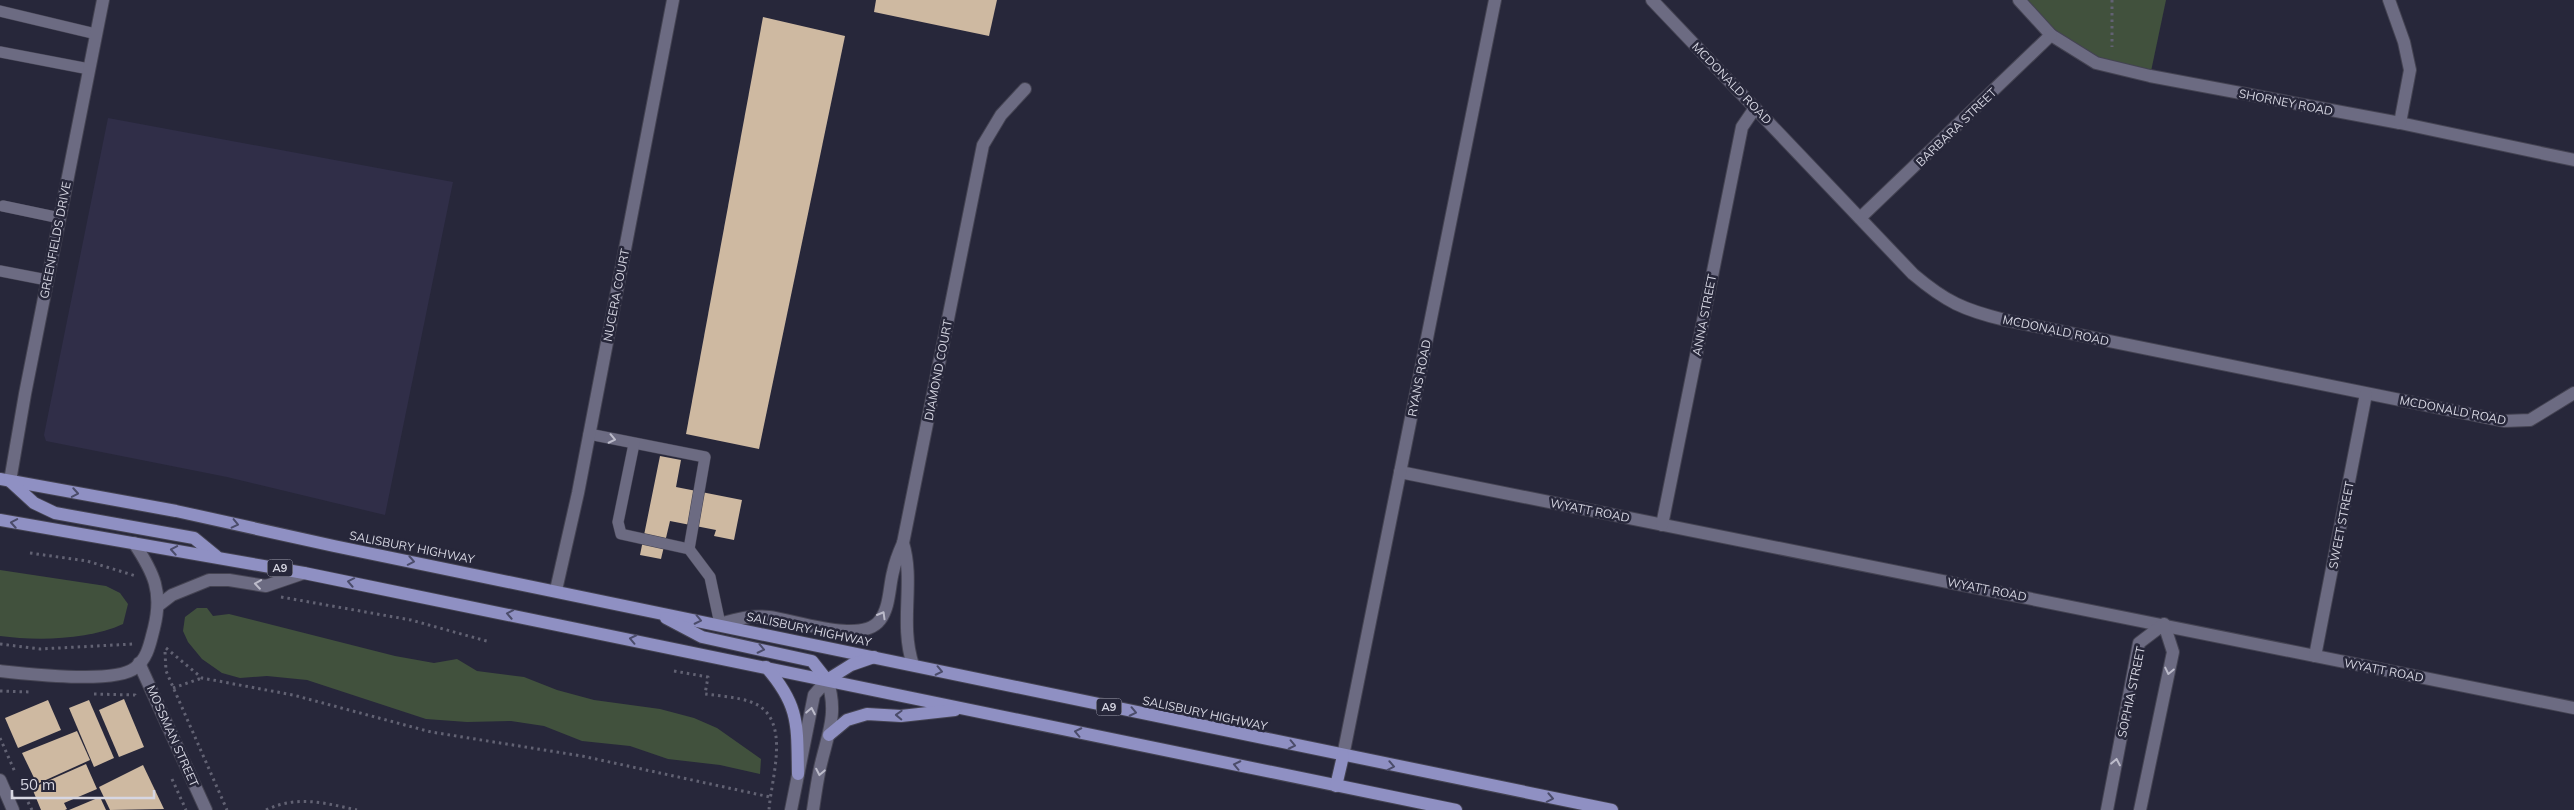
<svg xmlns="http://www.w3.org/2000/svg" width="2574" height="810" font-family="Mulish,sans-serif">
<rect width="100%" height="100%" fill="#27273a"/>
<polygon fill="#302e48" points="108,118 453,182 385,515 227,477 46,441 44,435"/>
<g fill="#41513d">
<polygon points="2019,0 2166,0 2150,76 2096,63 2051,35"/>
<path d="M0 570 106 586 120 593 128 604 123 624C89 640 37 641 0 636Z"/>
<polygon points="197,608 207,608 213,616 229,614 395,656 434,663 457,659 477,671 524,677 557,690 594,700 660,709 694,718 717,728 761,759 760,774 720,765 668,759 630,746 582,741 544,726 511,721 467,722 426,719 307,680 267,676 240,678 222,673 202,659 188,642 183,631 185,617"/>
</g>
<g fill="#ceb9a1">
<polygon points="876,0 997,0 989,36 874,12"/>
<polygon points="763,17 845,36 759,449 686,434"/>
<polygon points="660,456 681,460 676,487 742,500 734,540 714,536 716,530 670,521 661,559 640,555"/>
<polygon points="124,699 144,747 119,757 99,710"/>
<polygon points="48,700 61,730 18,748 5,718"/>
<polygon points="89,700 114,758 94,767 69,708"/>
<polygon points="77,731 90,760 37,784 22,753"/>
<polygon points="86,764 97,789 64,803 67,809 65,810 41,810 32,788"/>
<polygon points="143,765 164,809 110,810 99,787"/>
<polygon points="100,797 106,810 69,810"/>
</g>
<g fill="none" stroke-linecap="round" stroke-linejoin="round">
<defs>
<g id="service">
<polyline points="0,11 96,34"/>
<polyline points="0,52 89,69"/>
<polyline points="3,206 60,218"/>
<polyline points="0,271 47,280"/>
<polyline points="589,434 705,457 689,549"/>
<polyline points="634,444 618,522 621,534 689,549 710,577 720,624"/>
</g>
<g id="minor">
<path d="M1652 0 1913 274C1946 302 1964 310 2005 320L2504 421 2530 420 2574 393"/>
<polyline points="2019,0 2051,35 2096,63 2150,76 2400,123 2574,160"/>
<polyline points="2389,0 2404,42 2410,70 2400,123"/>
<polyline points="1860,218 2051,35"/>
<polyline points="1400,472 2574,708"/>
<polyline points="10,481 25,394 103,0"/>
<polyline points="1662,525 1742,127 1755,108"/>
<polyline points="556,590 578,493 673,0"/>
<polyline points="159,605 172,595 209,580 229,580 266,586 304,573"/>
<path d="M720 624C737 619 751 615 769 617 795 620 862 645 880 620 890 607 889 587 893 572 895 562 899 552 903 543"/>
<polyline points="2315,656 2366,394"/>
<polyline points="139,663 206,810"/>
<path d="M913 665C899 622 915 583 903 543L983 145 1001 115 1025 89"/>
<path d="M0 671C27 674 115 684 135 668 148 658 150 643 154 628 163 592 154 573 134 543"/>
<polyline points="0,780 13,810"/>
<path d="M791 810 814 695 827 680C839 713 827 736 820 768 817 782 815 796 813 810"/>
<polyline points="2107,810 2139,643 2164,624 2173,652 2140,810"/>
</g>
<polyline id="tertiary" points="1343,756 1495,0"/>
<g id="primary">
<polyline points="0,479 176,511 334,546 1612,810"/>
<polyline points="10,481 34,503 55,513 194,538 216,556"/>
<polyline points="0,520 304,573 1456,810"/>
<polyline points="666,618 702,637 812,661 827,680"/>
<path d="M766 667C800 706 797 725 798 774"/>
<polyline points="827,680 851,665 874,657"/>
<polyline points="829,735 847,720 867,714 901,716 955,710"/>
<polyline points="1336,786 1343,756"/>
</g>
</defs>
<use href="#service" stroke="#444352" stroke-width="12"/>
<use href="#minor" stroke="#444352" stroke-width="14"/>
<use href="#tertiary" stroke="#444352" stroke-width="14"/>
<use href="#primary" stroke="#444352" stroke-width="14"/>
<g stroke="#626273" stroke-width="3" stroke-dasharray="2.5 4" stroke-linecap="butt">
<polyline points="2112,0 2112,47"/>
<polyline points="30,553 87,561 136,576"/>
<polyline points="281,597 411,620 490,642"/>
<polyline points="0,644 40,649 133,644 134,642"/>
<polyline points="166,648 202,678 293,695 431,732 582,756 770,797"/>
<polyline points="165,652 166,671 227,810"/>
<path d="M674 671 708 677 705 694C720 696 737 697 751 702 793 717 771 778 769 810"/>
<polyline points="173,688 202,678"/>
<polyline points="0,691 30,692"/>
<polyline points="94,694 135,695 136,697"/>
<polyline points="0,738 15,772"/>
<polyline points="172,779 186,810"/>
<polyline points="28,802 32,810"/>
<path d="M266 810C297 795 325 803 357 810"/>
</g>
<use href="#service" stroke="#6c6b82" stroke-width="11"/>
<use href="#minor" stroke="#6c6b82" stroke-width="12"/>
<use href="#tertiary" stroke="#6c6b82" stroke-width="12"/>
<use href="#primary" stroke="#8f90c3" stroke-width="12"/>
</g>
<defs><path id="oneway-chevron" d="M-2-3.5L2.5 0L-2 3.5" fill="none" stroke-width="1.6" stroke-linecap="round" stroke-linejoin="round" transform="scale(1.25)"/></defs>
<g stroke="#bcbbca">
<use href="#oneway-chevron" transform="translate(612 439) rotate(12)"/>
<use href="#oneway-chevron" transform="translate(258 584) rotate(-172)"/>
<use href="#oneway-chevron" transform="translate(882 615) rotate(-60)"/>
<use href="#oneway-chevron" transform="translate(2169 671) rotate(102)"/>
<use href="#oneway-chevron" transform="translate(811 711) rotate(-79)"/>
<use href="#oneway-chevron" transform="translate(2116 762) rotate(-79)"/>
<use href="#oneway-chevron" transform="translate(820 772) rotate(101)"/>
</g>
<g stroke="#4b4c6a">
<use href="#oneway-chevron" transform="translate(75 493) rotate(10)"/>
<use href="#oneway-chevron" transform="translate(14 523) rotate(-170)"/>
<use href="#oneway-chevron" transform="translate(235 524) rotate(13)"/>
<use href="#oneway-chevron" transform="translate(174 550) rotate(-170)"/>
<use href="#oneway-chevron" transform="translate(411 561) rotate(11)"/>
<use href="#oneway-chevron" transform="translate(351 582) rotate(-169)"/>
<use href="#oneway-chevron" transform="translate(510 614) rotate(-169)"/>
<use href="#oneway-chevron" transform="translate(698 620) rotate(12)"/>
<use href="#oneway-chevron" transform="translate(633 639) rotate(-168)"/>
<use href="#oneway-chevron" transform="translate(761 649) rotate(12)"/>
<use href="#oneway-chevron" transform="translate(939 671) rotate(12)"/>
<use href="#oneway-chevron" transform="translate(1133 712) rotate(12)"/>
<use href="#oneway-chevron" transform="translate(899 715) rotate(-178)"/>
<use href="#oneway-chevron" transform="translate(1078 732) rotate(-168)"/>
<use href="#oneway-chevron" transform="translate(1292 745) rotate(12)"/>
<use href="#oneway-chevron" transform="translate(1237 765) rotate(-168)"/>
<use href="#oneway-chevron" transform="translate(1391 766) rotate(11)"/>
<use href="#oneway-chevron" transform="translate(1550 798) rotate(11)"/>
</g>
<g text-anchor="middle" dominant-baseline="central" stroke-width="5" stroke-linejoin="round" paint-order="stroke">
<g fill="#27273a" stroke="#a2a2b0" stroke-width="1">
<rect x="267.5" y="559.5" width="25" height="17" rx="4"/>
<rect x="1096.5" y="698.5" width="25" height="17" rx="4"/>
</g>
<g font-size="11" font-weight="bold" fill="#d6d6e2">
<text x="280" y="568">A9</text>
<text x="1109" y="707">A9</text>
</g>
<g font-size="12" fill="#d6d6e2" stroke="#27273a">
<text transform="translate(1732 83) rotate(46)">MCDONALD ROAD</text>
<text transform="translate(2286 102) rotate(11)">SHORNEY ROAD</text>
<text transform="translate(1956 127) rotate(-44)">BARBARA STREET</text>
<text transform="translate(55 240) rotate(-79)">GREENFIELDS DRIVE</text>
<text transform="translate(616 295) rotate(-79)">NUCERA COURT</text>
<text transform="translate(1704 315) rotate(-79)">ANNA STREET</text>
<text transform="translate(2056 330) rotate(12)">MCDONALD ROAD</text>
<text transform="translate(938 370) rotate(-79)">DIAMOND COURT</text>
<text transform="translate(1419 378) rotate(-79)">RYANS ROAD</text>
<text transform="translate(2453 410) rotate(11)">MCDONALD ROAD</text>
<text transform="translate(1590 510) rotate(11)">WYATT ROAD</text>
<text transform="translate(2341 525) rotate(-79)">SWEET STREET</text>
<text transform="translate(412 547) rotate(11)">SALISBURY HIGHWAY</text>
<text transform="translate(1987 589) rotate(11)">WYATT ROAD</text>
<text transform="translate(809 629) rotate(12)">SALISBURY HIGHWAY</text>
<text transform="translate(2384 670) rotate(11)">WYATT ROAD</text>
<text transform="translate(2131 692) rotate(-78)">SOPHIA STREET</text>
<text transform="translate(1205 713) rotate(12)">SALISBURY HIGHWAY</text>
<text transform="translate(173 736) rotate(66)">MOSSMAN STREET</text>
</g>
</g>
<path d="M12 790v8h142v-8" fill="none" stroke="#d6d6e2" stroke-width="2.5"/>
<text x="20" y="790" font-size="15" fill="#d6d6e2" stroke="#27273a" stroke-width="4" paint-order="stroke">50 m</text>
</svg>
